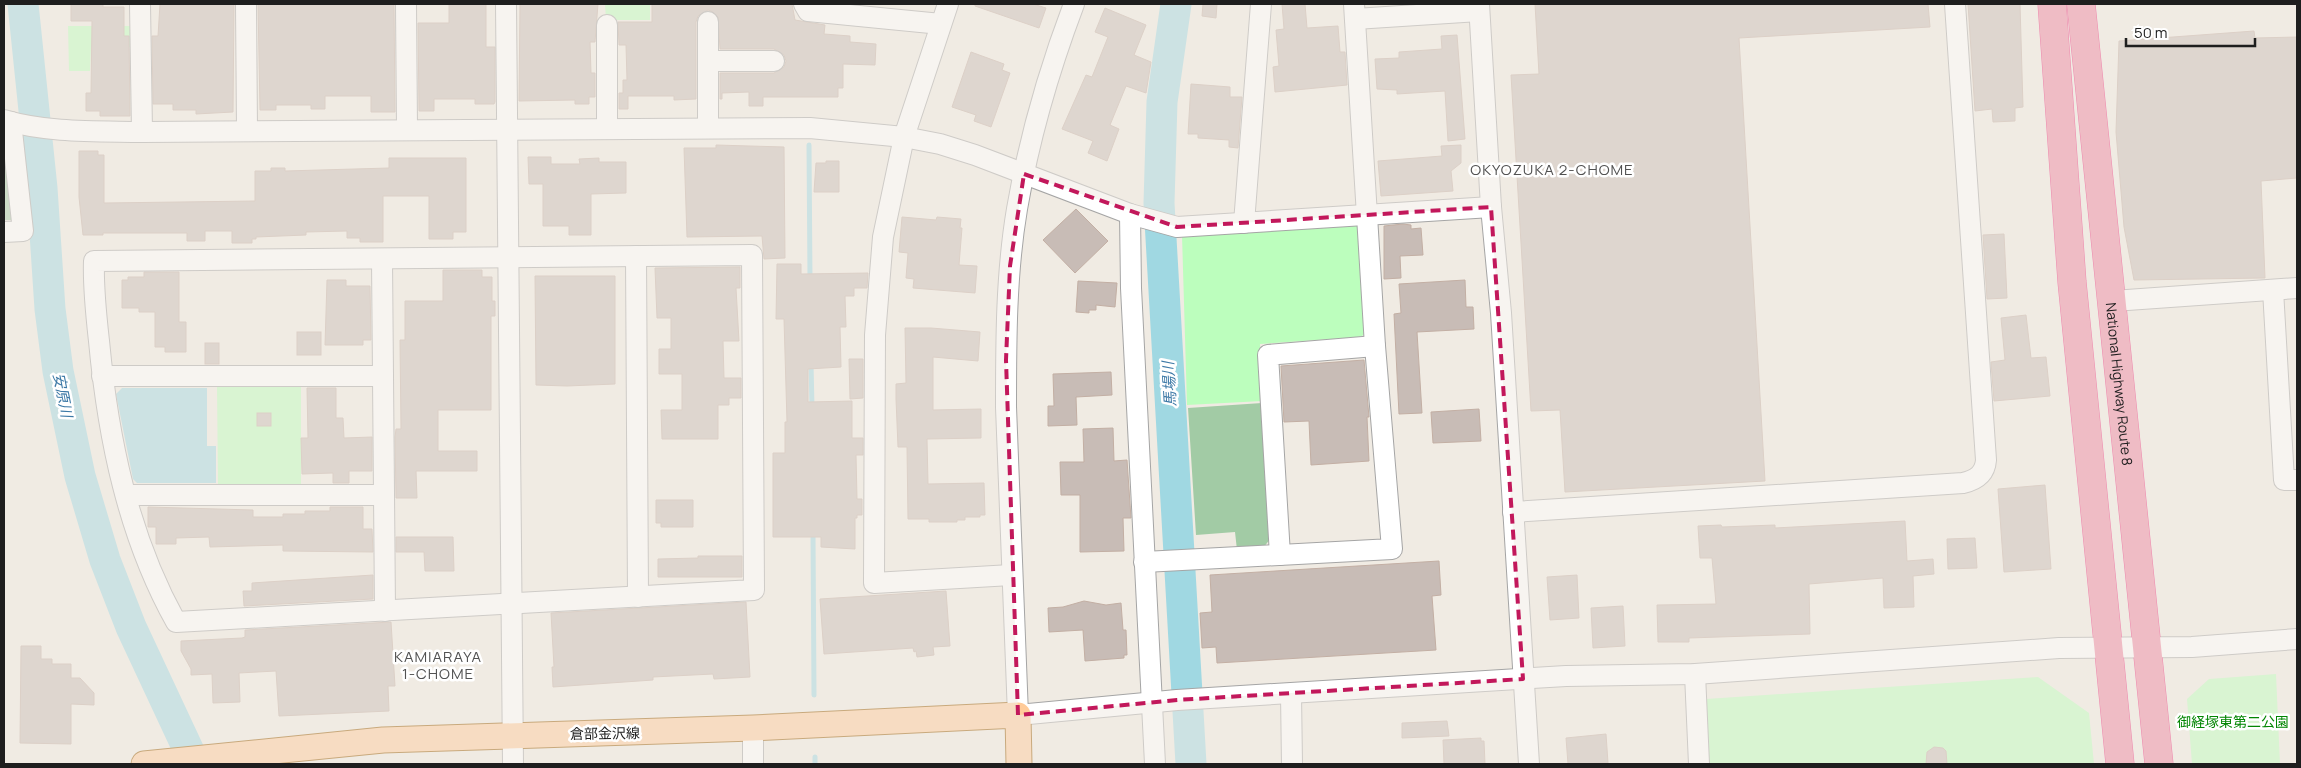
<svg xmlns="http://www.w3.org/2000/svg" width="2301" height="768" font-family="Manrope,'Noto Sans JP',sans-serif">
<rect width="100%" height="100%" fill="#f0ebe3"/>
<g fill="#a2cba5">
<polygon points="4,137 15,220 4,220"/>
<polygon points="1262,403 1271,538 1263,548 1237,550 1235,532 1196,535 1188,408"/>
</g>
<g fill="#bcfebd">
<polygon points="605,4 650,4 650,20 606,20"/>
<polygon points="68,26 134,26 134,47 91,47 90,71 69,71"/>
<polygon points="1362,222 1368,330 1361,337 1260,344 1262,401 1187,405 1182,235"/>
<polygon points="301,386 301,484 218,485 217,387"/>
<polygon points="2276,674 2280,764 2192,764 2187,699 2209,679"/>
<polygon points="2038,677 2089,713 2094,764 1708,764 1706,699"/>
</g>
<polygon fill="#a0d8e2" points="122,388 207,388 207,446 216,446 216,483 137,483 133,479 116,394"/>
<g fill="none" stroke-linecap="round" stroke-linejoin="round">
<g stroke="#a0d8e2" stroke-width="5">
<polyline points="809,145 810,280"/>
<polyline points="811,363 812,407"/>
<polyline points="813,531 814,695"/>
<polyline points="815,757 815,764"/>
</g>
<g stroke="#a0d8e2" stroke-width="31">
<polyline points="23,4 42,188 50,309 58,371 80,476 105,560 131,627 195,764"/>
<polyline points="1176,4 1162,102 1159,203 1191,764"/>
</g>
</g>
<g fill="#c8bcb6" stroke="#c3afa4">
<polygon points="71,4 103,4 103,7 124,7 124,36 129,36 130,116 100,116 100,111 86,111 86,93 91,93 92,21 71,21"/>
<polygon points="160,4 234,4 233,112 196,114 196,110 173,110 173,104 153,104 152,36 158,36"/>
<polygon points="258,4 394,4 395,112 371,112 371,96 325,96 325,109 311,109 311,105 276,105 276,110 260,110"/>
<polygon points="449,4 486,4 486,47 495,47 495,102 494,104 475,104 475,99 434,99 434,111 419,111 418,23 449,23"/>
<polygon points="520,4 598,4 595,42 590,42 591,73 595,73 595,97 589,97 589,104 575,104 575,100 519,101"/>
<polygon points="652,4 792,4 795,20 825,25 824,34 850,36 850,42 876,44 875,65 843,64 843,88 838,88 838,97 763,97 763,106 749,106 749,92 722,93 722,99 720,99 720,73 774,73 784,67 786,61 784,55 774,49 720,49 718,17 713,12 708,10 698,16 696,22 696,99 674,100 674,96 628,96 628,109 619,109 619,93 623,93 623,80 627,80 626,45 619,45 618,22 652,22"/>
<polygon points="975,4 1033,4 1046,8 1039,28 975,6"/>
<polygon points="1203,4 1217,4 1216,18 1202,16"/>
<polygon points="1282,4 1305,4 1307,28 1338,26 1340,52 1345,52 1347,85 1275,92 1273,67 1279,66 1276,30 1284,29"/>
<polygon points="1535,4 1928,4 1930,27 1739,38 1765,481 1565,492 1560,410 1531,411 1511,75 1539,74"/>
<polygon points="1968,4 2020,4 2023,107 2015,108 2015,121 1993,122 1992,109 1975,111"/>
<polygon points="1105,8 1146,25 1134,55 1151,62 1146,93 1126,86 1110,125 1119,129 1107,161 1088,153 1093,141 1062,129 1086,75 1092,77 1108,37 1095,32"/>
<polygon points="2254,31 2255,38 2297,37 2297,178 2261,181 2265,278 2134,280 2124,227 2116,132 2119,41"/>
<polygon points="1457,35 1465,139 1448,141 1445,91 1397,94 1397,90 1377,89 1375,59 1399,58 1399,52 1442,49 1441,36"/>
<polygon points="971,52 1004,64 1002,70 1010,73 991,127 974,121 976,115 952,107"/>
<polygon points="1191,84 1230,87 1230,97 1242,97 1238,148 1229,147 1229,140 1198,138 1198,134 1188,134"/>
<polygon points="716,145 784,147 785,258 764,259 762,236 687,237 684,148 716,148"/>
<polygon points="1461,145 1461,163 1451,171 1453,191 1381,196 1378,161 1442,156 1441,146"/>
<polygon points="79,151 98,151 98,155 104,155 104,203 255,201 255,171 271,171 271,168 285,168 285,171 389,168 389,158 466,158 466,232 453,232 453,239 429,239 429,196 383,196 383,242 360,242 360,238 347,238 347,231 306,232 306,235 256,237 256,239 252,239 252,243 232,243 232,231 205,231 205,241 187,241 187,233 103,233 103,235 83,235 79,197"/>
<polygon points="528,157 551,157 551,164 580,164 579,159 599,158 599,162 626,162 626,193 591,194 591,235 569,235 569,226 543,226 543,184 529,184"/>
<polygon points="826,161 839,161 839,192 814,192 816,163 826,163"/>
<polygon points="1076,209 1108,241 1075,273 1043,240"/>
<polygon points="902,217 936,220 937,217 961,219 960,228 962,228 959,265 977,266 975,293 913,288 914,279 906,278 908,253 899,252"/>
<polygon points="1403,224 1411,225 1411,229 1421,228 1423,255 1400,256 1401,278 1384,279 1384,226"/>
<polygon points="2004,234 2007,298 1987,299 1983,235"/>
<polygon points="777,264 801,264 801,274 868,273 867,288 854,288 854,296 845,296 846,327 840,327 841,367 808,369 808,402 852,401 852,438 863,438 863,455 856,455 857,499 862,499 862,515 857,515 857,518 855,518 855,549 821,547 821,537 773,537 773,453 785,453 785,422 787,422 784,319 776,319"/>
<polygon points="740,267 740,288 736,288 739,341 723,341 724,378 741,378 741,398 729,398 729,405 718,405 718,439 662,439 661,410 682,410 682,374 659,374 659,349 671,349 671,318 657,318 655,268"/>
<polygon points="443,270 482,270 482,277 492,277 492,301 495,301 495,316 491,316 491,410 438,410 438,451 477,451 477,471 416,471 417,498 396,498 395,437 396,429 401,429 400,340 405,340 405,301 443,301"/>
<polygon points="144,272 179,272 179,322 186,322 186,352 165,352 165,347 155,347 155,312 139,312 139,308 122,308 122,280 128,280 128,277 144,277"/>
<polygon points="535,276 615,276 615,384 567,386 536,385"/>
<polygon points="327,280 346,280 346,286 370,286 371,340 363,340 363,345 325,345"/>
<polygon points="1465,280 1466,307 1473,307 1474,329 1417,332 1422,413 1399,414 1394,314 1401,313 1399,284"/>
<polygon points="1078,281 1117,283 1115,307 1096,305 1096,310 1089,310 1089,313 1076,312"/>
<polygon points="2026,315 2031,358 2046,357 2050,396 1994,401 1991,362 2005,360 2001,318"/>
<polygon points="905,328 931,328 980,332 978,361 933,357 933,410 981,409 981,438 927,439 928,484 984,483 985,515 980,515 980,517 965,517 965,520 957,520 957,522 929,522 929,519 908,519 907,447 898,447 896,399 896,384 906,383"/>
<rect x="297" y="332" width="24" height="23"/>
<rect x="205" y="343" width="14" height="21"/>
<polygon points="849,359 863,359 863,398 850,399"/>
<polygon points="1364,360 1369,417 1367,417 1369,461 1311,465 1309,421 1284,422 1281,366"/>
<polygon points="1111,372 1112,395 1076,397 1077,425 1048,426 1048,406 1054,406 1053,374"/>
<polygon points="307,388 336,388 336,418 343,418 344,438 372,437 372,471 349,471 349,483 333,483 333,473 302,474 301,438 308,438"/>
<polygon points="1479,409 1481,441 1433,443 1431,412"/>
<rect x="257" y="413" width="14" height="13"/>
<polygon points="1113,428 1114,461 1127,460 1131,518 1123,518 1124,551 1080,552 1080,495 1061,495 1060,462 1084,462 1083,429"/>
<polygon points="2045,485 2051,569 2004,572 1998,489"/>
<polygon points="656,500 693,500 693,527 661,527 661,523 656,523"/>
<polygon points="148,507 253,510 253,517 283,517 283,514 305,514 305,511 330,511 330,507 363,507 363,529 372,529 373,552 283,551 283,545 210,547 209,537 176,538 176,544 156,544 156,527 148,527"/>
<polygon points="1905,521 1907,561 1933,559 1934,574 1913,576 1914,607 1884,608 1883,578 1809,584 1810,634 1689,638 1689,642 1658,642 1657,605 1716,604 1712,558 1700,558 1698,526 1721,525 1722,527 1775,525 1775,528"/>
<polygon points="396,537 453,537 454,571 425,571 424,552 396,552"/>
<polygon points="1975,538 1977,568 1948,569 1947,539"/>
<polygon points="698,556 742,556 742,577 658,577 658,559 698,558"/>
<polygon points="1439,561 1441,595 1432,596 1436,650 1217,663 1216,647 1202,648 1200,613 1212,612 1210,575"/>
<polygon points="373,575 373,599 244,606 243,591 252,591 252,583"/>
<polygon points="1577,575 1579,618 1550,620 1547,577"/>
<polygon points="946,591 950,646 933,647 934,655 917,657 916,651 914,652 913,648 824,654 820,599"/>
<polygon points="1084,601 1106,605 1121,603 1123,630 1126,630 1127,655 1124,655 1124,658 1085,661 1083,630 1049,632 1048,608 1063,607"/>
<polygon points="746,602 750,677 714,679 713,674 653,677 653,680 553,687 552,667 554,667 551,613"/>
<polygon points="1623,606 1625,646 1593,648 1591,608"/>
<polygon points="391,622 395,686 388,686 389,711 279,716 276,671 239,673 240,702 213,703 212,674 191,675 191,669 181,651 181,641 242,638 245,637 245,630"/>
<polygon points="21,646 41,646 41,659 52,659 52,664 71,664 71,678 80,678 94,693 94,705 71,704 71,744 20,743"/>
<polygon points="1447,721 1449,736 1402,738 1402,723"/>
<polygon points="1606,734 1608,763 1568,764 1566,738"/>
<polygon points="1481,738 1481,741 1484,741 1485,764 1444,764 1443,740"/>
<polygon points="1934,747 1943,748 1946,751 1947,764 1926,764 1927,752"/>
</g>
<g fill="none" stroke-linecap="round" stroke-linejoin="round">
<defs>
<g id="minor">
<polyline points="140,4 142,132"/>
<polyline points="246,4 247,131"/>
<polyline points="406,4 407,130"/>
<polyline points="506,4 513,764"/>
<polyline points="804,4 808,11 941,24"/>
<polyline points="948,4 904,137 883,237 875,335 874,583 1011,575"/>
<path d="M1074 4C1049 70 1029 139 1017 209 1006 274 1006 342 1006 407L1018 715 1177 700 1566 676 1695 674 2059 648 2192 647 2297 639"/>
<polyline points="1479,4 1491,207 1501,313 1529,764"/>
<polyline points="1355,19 1479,11"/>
<polyline points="607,25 607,128"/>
<polyline points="708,61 774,61"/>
<path d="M4 120C48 133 96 131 142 132L810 128 904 137 940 144 975 155 1130 214 1177 227 1491 207"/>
<polyline points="708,127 708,22"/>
<polyline points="1130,214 1131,288 1155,764"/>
<polyline points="1244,223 1261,4"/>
<polyline points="4,232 23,231 11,122"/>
<path d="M752 255 754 590 176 622C128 536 108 438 99 341 96 314 93 288 94 261Z"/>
<polyline points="636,256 638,597"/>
<polyline points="382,259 385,611"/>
<polyline points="2273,290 2284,480 2297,480"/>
<polyline points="2113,301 2297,288"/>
<polyline points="102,376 383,376"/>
<polyline points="126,495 383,495"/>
<path d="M1513 512 1963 483C1976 480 1985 474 1986 460L1955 4"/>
<polyline points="1280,555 1268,355 1375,346"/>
<polyline points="1144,562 1392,549 1375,346 1354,4"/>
<polyline points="1695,674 1699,764"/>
<polyline points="1291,694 1292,764"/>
<polyline points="753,728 753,764"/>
</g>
<polyline id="major" points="144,764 383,740 753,728 1018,715 1019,764"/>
<g id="highway">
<polyline points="2052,4 2072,282 2120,764"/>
<path id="s1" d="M2081 4 2159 764"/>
</g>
</defs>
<use href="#minor" stroke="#a5a5a5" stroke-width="22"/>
<use href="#major" stroke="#985a00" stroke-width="27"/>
<use href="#highway" stroke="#ea156e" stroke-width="29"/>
<use href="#minor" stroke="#fff" stroke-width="20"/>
<use href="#major" stroke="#ffcb99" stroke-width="25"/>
<use href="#highway" stroke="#ee84a0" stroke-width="28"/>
</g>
<path d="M0 0H2301V768H0ZM1024 174 1177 227 1491 207 1523 679 1177 700 1018 715 1006 360 1010 266Z" fill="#f0ebe3" fill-opacity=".55" fill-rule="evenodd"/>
<path fill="none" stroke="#c2185b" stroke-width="4" stroke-dasharray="10 6" stroke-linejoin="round" d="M1024 174 1177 227 1491 207 1523 679 1177 700 1018 715 1006 360 1010 266Z"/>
<g text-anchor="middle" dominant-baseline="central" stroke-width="5" stroke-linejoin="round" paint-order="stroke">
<g font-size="14" fill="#1e1e1e" stroke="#fff">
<text stroke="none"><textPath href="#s1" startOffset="382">National Highway Route 8</textPath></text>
<text transform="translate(605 733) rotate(-1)">倉部金沢線</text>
</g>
<g font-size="14" fill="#028603" stroke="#fff">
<text x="2233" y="721">御経塚東第二公園</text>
</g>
<g font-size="15" letter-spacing="1" fill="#515151" stroke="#fff">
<text x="1552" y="169">OKYOZUKA 2-CHOME</text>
<text x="438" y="656">KAMIARAYA<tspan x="438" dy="17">1-CHOME</tspan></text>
</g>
<g font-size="15" font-style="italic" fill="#3d79a6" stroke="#fff">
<text transform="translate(1169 384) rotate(-93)">馬場川</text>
<text transform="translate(63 395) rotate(79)">安原川</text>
</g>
</g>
<rect width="2301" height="768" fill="none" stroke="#1e1e1e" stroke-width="10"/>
<path d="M2126 38v8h129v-8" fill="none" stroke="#1e1e1e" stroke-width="2.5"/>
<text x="2134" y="38" font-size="15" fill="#1e1e1e" stroke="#ffffff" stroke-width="4" paint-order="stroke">50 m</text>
</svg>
